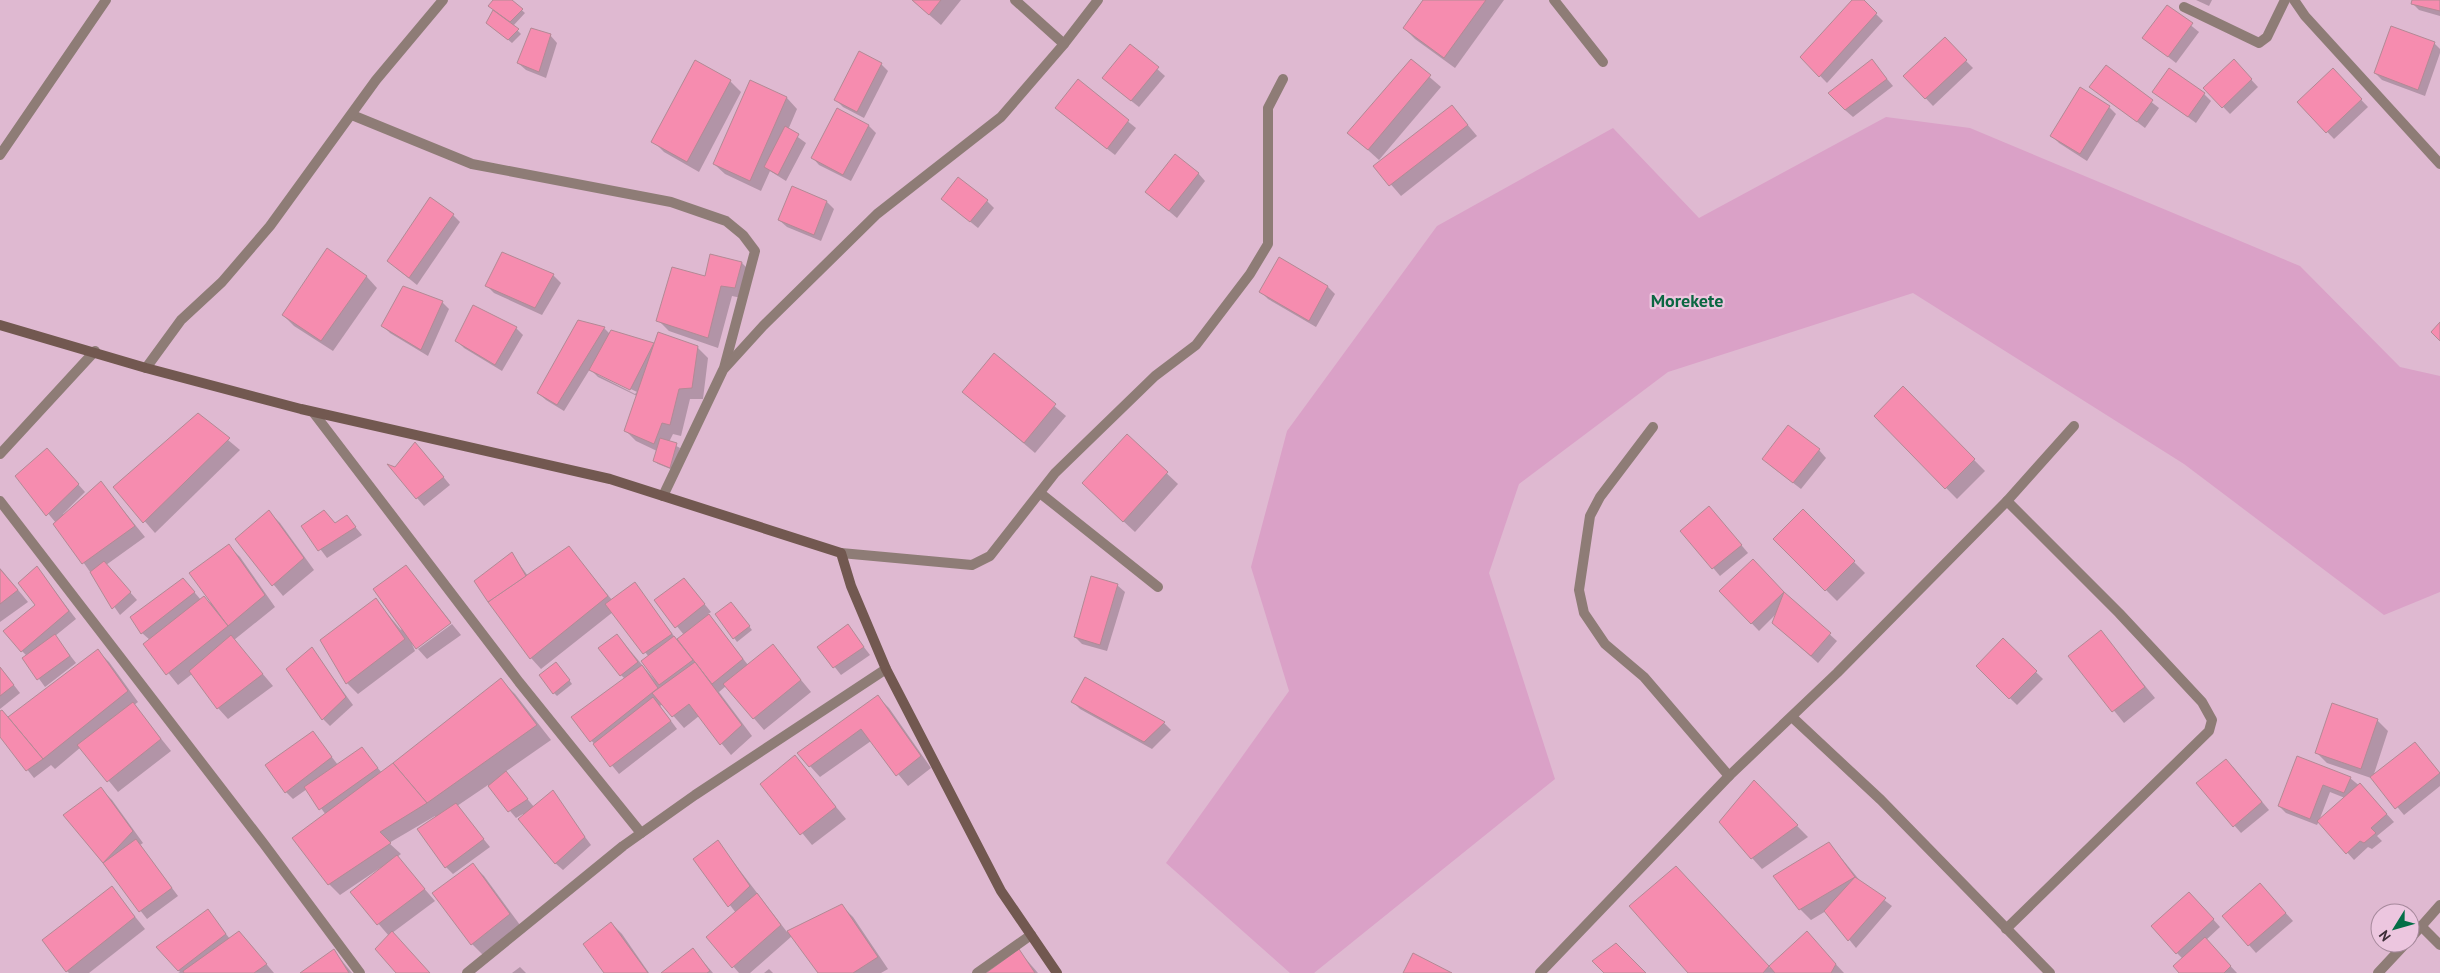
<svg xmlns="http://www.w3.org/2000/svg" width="2440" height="973" font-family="'PT Sans',sans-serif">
<rect width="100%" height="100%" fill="#dfb9d1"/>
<polygon fill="#daa1c7" points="1886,117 1970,128 2300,266 2400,367 2440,376 2440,592 2384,615 2184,464 1913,293 1668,372 1519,484 1489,573 1555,779 1314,973 1290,973 1166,863 1289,691 1251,567 1287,431 1437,226 1613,128 1699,218"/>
<g fill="#0003" fill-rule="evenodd">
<polygon points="494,0 510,0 525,13 513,26 521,34 512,43 488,23 494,10"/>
<polygon points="912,0 961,0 941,25"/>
<polygon points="1425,0 1504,0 1455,68 1415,39 1404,28"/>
<polygon points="1854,0 1862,0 1883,21 1827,83 1802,57"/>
<polygon points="2196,0 2212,0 2209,6"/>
<polygon points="2413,0 2440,0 2440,16 2419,10 2412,3"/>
<polygon points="2167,6 2199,32 2176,63 2144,38"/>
<polygon points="550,35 557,43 546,78 526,70 518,63"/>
<polygon points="1944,39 1973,68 1933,106 1905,76"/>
<polygon points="2434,43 2440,49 2440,53 2425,96 2382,80 2375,73"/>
<polygon points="1130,45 1165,76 1139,107 1111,85"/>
<polygon points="1411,61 1441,87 1379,160 1349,133"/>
<polygon points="1872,61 1893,86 1853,117 1845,110"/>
<polygon points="2234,61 2258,87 2230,114 2205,88"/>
<polygon points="881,64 888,71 864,118 843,107 835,99"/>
<polygon points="2106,66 2159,108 2145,128 2091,87"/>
<polygon points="2333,70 2368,107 2334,139 2299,102"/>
<polygon points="730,81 741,92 699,172 664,152 653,141"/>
<polygon points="1078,81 1136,128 1115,155 1064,115"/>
<polygon points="750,82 787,98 797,109 788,130 806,143 786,181 770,171 761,191 725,174 714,164"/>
<polygon points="2154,92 2204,94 2211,101 2196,123"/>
<polygon points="1452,106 1477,136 1401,196 1375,166"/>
<polygon points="2109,107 2116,114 2087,161 2059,143 2052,136"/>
<polygon points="837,110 869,126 876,133 851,181 819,165 812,157"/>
<polygon points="1198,173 1205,181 1177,218 1146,192"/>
<polygon points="942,199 987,201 994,208 978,228"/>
<polygon points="827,202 834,209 821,241 787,227 779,220"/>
<polygon points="453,215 460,222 417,285 396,268"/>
<polygon points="328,250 367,277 377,288 333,351 294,326 283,315"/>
<polygon points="503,254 553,275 561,283 542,315 494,293 486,285"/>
<polygon points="711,256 742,263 753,274 746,299 732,296 718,348 669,331 658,320 705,277"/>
<polygon points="1328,287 1335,294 1316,327 1268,299 1260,291"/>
<polygon points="442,302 449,309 428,356 390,333 383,326"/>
<path d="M578 322 604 328 610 334 612 331 655 346 697 347 708 358 703 399H690L681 436 673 434 669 442 680 448 673 470 658 464 654 461 657 451 636 441 625 430 637 396 598 377 590 369 564 411 546 400 538 393ZM598 373 637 392 635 394 598 375Z"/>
<polygon points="516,328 523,335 502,371 464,348 457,341"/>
<polygon points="994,355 1066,416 1035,453 964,392"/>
<polygon points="1903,388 1985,471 1957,499 1875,416"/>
<polygon points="198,415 240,450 155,533 115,487"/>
<polygon points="1127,436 1178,484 1135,532 1094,494"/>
<polygon points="1819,450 1826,458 1801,489 1771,466"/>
<polygon points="422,451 450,485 424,506 390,467 395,468"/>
<polygon points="54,457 85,492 63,514 64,516 101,483 145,537 106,565 137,600 120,615 56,523 17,476"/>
<polygon points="324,511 336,524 347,517 362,535 327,558 303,526"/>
<polygon points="1803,511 1865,573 1837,601 1775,539"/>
<polygon points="269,512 280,523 314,570 283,596 236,539"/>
<polygon points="1716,515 1748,553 1720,576 1682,531"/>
<polygon points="229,546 240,557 275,607 234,640 273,686 228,719 218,708 192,674 178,685 145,644 150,640 142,633 190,587 201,600 204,598 217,608"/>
<polygon points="569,548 612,600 634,583 677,640 684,635 656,600 684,579 711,612 708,614 748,665 773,646 811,692 764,730 726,686 719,692 752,736 731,755 699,716 684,728 663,704 660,706 677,729 619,774 573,718 625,679 621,675 617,635 654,679 649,657 613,612 541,669 531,658 512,554 528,576"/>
<polygon points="1753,561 1786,595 1837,641 1818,663 1781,630 1777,613 1759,631 1721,591"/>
<polygon points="406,566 451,622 417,646 412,644 415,651 358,694 347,683 376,600 401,630 403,628"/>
<polygon points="0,568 28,602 0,622"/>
<polygon points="37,568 76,619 55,636 76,663 45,687 24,658 27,656 22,651 37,606"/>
<polygon points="1117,585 1125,592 1107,651 1082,644 1075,637"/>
<polygon points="734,607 752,630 737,642 717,614"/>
<polygon points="452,624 461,635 427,659 418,649"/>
<polygon points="848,626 870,655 841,675 819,647"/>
<polygon points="2101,632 2155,698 2124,723 2070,656"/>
<polygon points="2003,640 2043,679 2017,705 1977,666"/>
<polygon points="312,649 353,705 330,726 323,719"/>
<polygon points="98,651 109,662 138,702 134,705 171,751 118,792 81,747 55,769 51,765 34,778 0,735 0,713 2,711 9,718"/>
<polygon points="0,667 20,693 0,709"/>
<polygon points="560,667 572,684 557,696 554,693"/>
<polygon points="501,680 515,694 551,740 505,772 534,807 552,792 591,845 563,870 555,863 523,814 516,818 488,785 457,806 490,847 453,874 446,867 435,816 389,843 401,854 397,857 435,901 392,933 429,973 398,973 389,936 352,893 381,870 380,868 340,895 329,884 326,815 307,789 293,799 286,792 313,733 338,765 362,749 382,773"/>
<polygon points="878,697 889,708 931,768 908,786 871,741 820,777 810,766"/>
<polygon points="1073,702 1164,723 1171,730 1152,749 1080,709"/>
<polygon points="2377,720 2388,731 2373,777 2415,743 2440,773 2440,786 2404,815 2374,779 2327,763 2316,752"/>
<polygon points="795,757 846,819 812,845 762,784"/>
<path d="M2297 757 2350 778 2367 792 2394 822 2377 836 2382 841 2372 849 2368 847 2354 860 2319 821 2317 825 2286 813 2279 806ZM2330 792 2345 798 2319 821Z"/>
<polygon points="2233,767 2269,810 2241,833 2198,784"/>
<polygon points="1754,782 1808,837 1762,869 1752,858"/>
<polygon points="101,789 112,800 143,843 140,845 178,896 147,919 65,815"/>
<polygon points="718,842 787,932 842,906 853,917 888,969 881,973 819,973 792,936 750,973 739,973 708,937 736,913 695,859"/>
<polygon points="1829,843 1861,882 1892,906 1856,948 1826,911 1811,920 1800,909"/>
<polygon points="473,865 484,876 520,925 483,955 472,944"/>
<polygon points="1690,882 1770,968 1807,933 1844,973 1690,973"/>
<polygon points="112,888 145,929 89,973 69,973 67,971"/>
<polygon points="2267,892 2293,921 2256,953 2249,945"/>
<polygon points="2196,900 2220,927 2206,940 2237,973 2181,973 2183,959 2177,953"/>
<polygon points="208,911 230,939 239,932 274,973 178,973 180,972 158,947"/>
<polygon points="611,923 622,934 649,973 606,973"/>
<polygon points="693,950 713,973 663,973"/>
<polygon points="334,951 352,973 302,973"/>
<polygon points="1019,951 1038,973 988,973"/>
<polygon points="520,967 526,973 512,973"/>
<polygon points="769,969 773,973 764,973"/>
</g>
<g fill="#f68caf" stroke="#b38995">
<polygon points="493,0 512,0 523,9 510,22 488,6"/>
<polygon points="912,0 941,0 929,15"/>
<polygon points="1423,0 1486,0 1444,58 1403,28"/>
<polygon points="1852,0 1864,0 1877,13 1819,77 1800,57"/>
<polygon points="2412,0 2440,0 2440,11 2411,4"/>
<polygon points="2167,5 2193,23 2168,57 2142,38"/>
<polygon points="493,10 519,29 508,40 486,23"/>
<polygon points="2391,26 2435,42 2418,90 2374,73"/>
<polygon points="531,28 551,34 539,72 517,63"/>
<polygon points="1945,37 1967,60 1925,99 1903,76"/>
<polygon points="1130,44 1159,67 1131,101 1102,78"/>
<polygon points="859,51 882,63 857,112 834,100"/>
<polygon points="1411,59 1431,75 1368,150 1347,133"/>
<polygon points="1872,59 1887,79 1845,110 1828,93"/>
<polygon points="2234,59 2252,79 2222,108 2203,88"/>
<polygon points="695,60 731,80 687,162 651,142"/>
<polygon points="2106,65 2153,100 2137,122 2089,87"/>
<polygon points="2169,68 2205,93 2188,117 2152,92"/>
<polygon points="2333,68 2362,99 2326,133 2297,102"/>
<polygon points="1078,79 1129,120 1107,149 1055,108"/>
<polygon points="750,80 787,97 750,181 713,164"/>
<polygon points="2080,87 2110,106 2080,154 2050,136"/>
<polygon points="1452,105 1468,125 1389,186 1373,166"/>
<polygon points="837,108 869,125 843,175 811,158"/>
<polygon points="785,126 799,134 778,175 764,167"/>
<polygon points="1175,154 1199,173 1169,211 1145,192"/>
<polygon points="958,177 988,200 970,222 941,199"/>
<polygon points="792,186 827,201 814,235 778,220"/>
<polygon points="430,197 454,214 409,278 387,261"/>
<polygon points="327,248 367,276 321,341 282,315"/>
<polygon points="502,252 554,274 535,308 485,286"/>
<polygon points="710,254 742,262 735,288 721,286 708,338 656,321 672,267 705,276"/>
<polygon points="1279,257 1328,286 1309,321 1259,292"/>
<polygon points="403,286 443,301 421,350 381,326"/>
<polygon points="473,305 517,327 495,365 455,341"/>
<polygon points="578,320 605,327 557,405 537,393"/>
<polygon points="2440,322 2440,341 2431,332"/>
<polygon points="611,330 654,343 630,390 589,370"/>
<polygon points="658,332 698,346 692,388 679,389 670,425 662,423 654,444 624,431"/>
<polygon points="994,353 1056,404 1024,443 962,392"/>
<polygon points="1903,386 1975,459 1945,489 1874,416"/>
<polygon points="198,413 230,438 143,523 113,487"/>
<polygon points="1788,425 1820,449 1793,483 1762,459"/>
<polygon points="1127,434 1168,472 1123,522 1082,483"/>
<polygon points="660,438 677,443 670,468 653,461"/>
<polygon points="415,442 444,477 416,499 387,464 395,467"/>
<polygon points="47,448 79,484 46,516 15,476"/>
<polygon points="101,481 135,526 82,564 53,524"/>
<polygon points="1709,506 1742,545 1712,569 1680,531"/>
<polygon points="1803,509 1855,561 1825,591 1773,539"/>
<polygon points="269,510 304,558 272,586 235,539"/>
<polygon points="324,510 335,523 347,515 356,527 318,551 301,526"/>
<polygon points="229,544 265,595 228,626 189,573"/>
<polygon points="569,546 608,596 530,659 488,602"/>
<polygon points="512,552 526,576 488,602 474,581"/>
<polygon points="1753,559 1784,592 1751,624 1719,591"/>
<polygon points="104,561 131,592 112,609 90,572"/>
<polygon points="406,565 451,623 416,649 373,589"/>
<polygon points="37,566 69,611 21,652 3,631 35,605 18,583"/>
<polygon points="0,569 18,590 0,604"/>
<polygon points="1091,576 1118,584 1100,645 1074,637"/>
<polygon points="183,578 195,592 141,634 130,617"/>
<polygon points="684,578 705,604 675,628 654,600"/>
<polygon points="635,582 672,634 643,654 605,604"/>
<polygon points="1784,592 1831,633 1811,656 1772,623"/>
<polygon points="204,596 228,626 166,675 143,644"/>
<polygon points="376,598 405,639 346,684 320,640"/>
<polygon points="731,602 750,626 733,639 715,614"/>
<polygon points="709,614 743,659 712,684 677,639"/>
<polygon points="848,624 864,647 833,668 817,647"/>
<polygon points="2101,630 2145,687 2112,712 2068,656"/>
<polygon points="55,634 70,656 37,680 22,658"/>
<polygon points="617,634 638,662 620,676 598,648"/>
<polygon points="231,635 263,674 217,709 189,671"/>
<polygon points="674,636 693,660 659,685 641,661"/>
<polygon points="2003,638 2037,671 2009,699 1976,666"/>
<polygon points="773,644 801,680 753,719 723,684"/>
<polygon points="312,647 346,697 322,720 286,669"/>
<polygon points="98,649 128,691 43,759 8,717"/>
<polygon points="556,662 570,680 553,694 539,675"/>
<polygon points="695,662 742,725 720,745 689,704 672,717 652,693"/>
<polygon points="642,665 658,688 590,742 571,717"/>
<polygon points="0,667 14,685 0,696"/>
<polygon points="1085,677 1165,722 1144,742 1071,702"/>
<polygon points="501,678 537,725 427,803 393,763"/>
<polygon points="878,695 921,756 896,776 861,729 809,767 797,753"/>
<polygon points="653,697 671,721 610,767 593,744"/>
<polygon points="133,702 161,739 107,782 77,745"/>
<polygon points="2332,703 2378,719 2361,769 2315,753"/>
<polygon points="2,710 43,759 26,771 0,737 0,711"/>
<polygon points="313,731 332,757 285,793 265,765"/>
<polygon points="2415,742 2440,773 2395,809 2370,777"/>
<polygon points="362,747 378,768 319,810 304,787"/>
<polygon points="795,755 836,807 800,835 760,784"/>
<polygon points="2297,756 2351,777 2344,793 2323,785 2310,819 2278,806"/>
<polygon points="2226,759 2262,802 2233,827 2196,783"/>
<polygon points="393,763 427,803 380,832 391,843 328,885 292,838"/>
<polygon points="506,771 528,799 508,812 488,786"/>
<polygon points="1754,780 1798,825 1751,859 1719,822"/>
<polygon points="2360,783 2387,814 2371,828 2376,833 2364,843 2360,841 2346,854 2317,821"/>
<polygon points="101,787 133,831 103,863 63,815"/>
<polygon points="553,790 585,837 555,864 518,819"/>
<polygon points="456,803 484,839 445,868 417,829"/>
<polygon points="136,839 172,888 139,912 103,863"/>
<polygon points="718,840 750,886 728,907 693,859"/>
<polygon points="1829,842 1855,877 1799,910 1773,876"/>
<polygon points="397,855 425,889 377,925 350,892"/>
<polygon points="473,863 510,914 471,945 432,893"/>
<polygon points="1676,866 1769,966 1763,973 1688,973 1629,906"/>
<polygon points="1855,877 1886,898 1848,941 1824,911"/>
<polygon points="2260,883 2286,913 2248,946 2222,916"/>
<polygon points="112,886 135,917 66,972 42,940"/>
<polygon points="2189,892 2214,919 2176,954 2151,926"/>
<polygon points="757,893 781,925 732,968 706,937"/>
<polygon points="842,904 878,957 853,973 818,973 787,931"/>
<polygon points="208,909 226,934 178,971 156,947"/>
<polygon points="611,922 648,973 604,973 583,944"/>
<polygon points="239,931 267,964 254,973 184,973 183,971"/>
<polygon points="392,931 430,973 396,973 375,949"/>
<polygon points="1807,931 1836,964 1831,973 1775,973 1769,966"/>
<polygon points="2205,937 2231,966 2224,973 2179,973 2173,966"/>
<polygon points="1616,943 1646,973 1604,973 1592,961"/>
<polygon points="693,948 710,971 707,973 661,973"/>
<polygon points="334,949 349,973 300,973"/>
<polygon points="1019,949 1035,973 986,973"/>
<polygon points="1413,953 1452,973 1403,973"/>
</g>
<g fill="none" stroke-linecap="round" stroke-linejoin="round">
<g stroke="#8e7c76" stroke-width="10">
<polyline points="1554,0 1603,62"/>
<polyline points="2294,0 2305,16 2440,164"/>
<polyline points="2184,7 2259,43 2267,37 2285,0"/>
<polyline points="1064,44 1098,0"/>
<polyline points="352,115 472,164 671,202 726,221 743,235 755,251 724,368"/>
<polyline points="0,155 106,0"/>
<polyline points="146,368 181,320 222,282 270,226 376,80 443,0"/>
<polyline points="313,412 519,682 641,833"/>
<polyline points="1653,427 1600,497 1590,516 1579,590 1584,613 1605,644 1644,677 1729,776"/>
<polyline points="0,454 95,351"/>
<polyline points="1040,493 1158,587"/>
<polyline points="663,496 723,370 763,326 877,214 1001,117 1064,44 1015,0"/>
<polyline points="0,501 264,844 360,973"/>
<polyline points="841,553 972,565 990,556 1055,473 1155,376 1196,345 1250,274 1268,244 1268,108 1283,79"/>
<polyline points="1792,717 1881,800 2050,973"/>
<polyline points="2421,926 2440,945"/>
<polyline points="2006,929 2209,731 2212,720 2202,702 2119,613 2007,501"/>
<polyline points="2410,939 2440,905"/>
<polyline points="467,973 623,846 695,795 886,669"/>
<polyline points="977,973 1031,935"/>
<polyline points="1540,973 1729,776 1837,673 2007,501 2074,426"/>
<polyline points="2378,973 2406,943"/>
</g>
<polyline stroke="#725850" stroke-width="10" points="0,325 146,368 301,409 610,479 841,553 851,586 886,669 1001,891 1057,973"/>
</g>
<g text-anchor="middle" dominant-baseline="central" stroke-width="4.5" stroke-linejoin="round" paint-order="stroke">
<g font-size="18" font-weight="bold" fill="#0b6742" stroke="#ecc6df">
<text x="1687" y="300">Morekete</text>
</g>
</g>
<g transform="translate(2395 928) rotate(233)"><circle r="24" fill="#ecc6df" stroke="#a6899c"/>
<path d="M0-4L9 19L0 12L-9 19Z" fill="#036f47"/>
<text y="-8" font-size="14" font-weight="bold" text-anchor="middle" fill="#3c2d37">N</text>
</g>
</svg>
